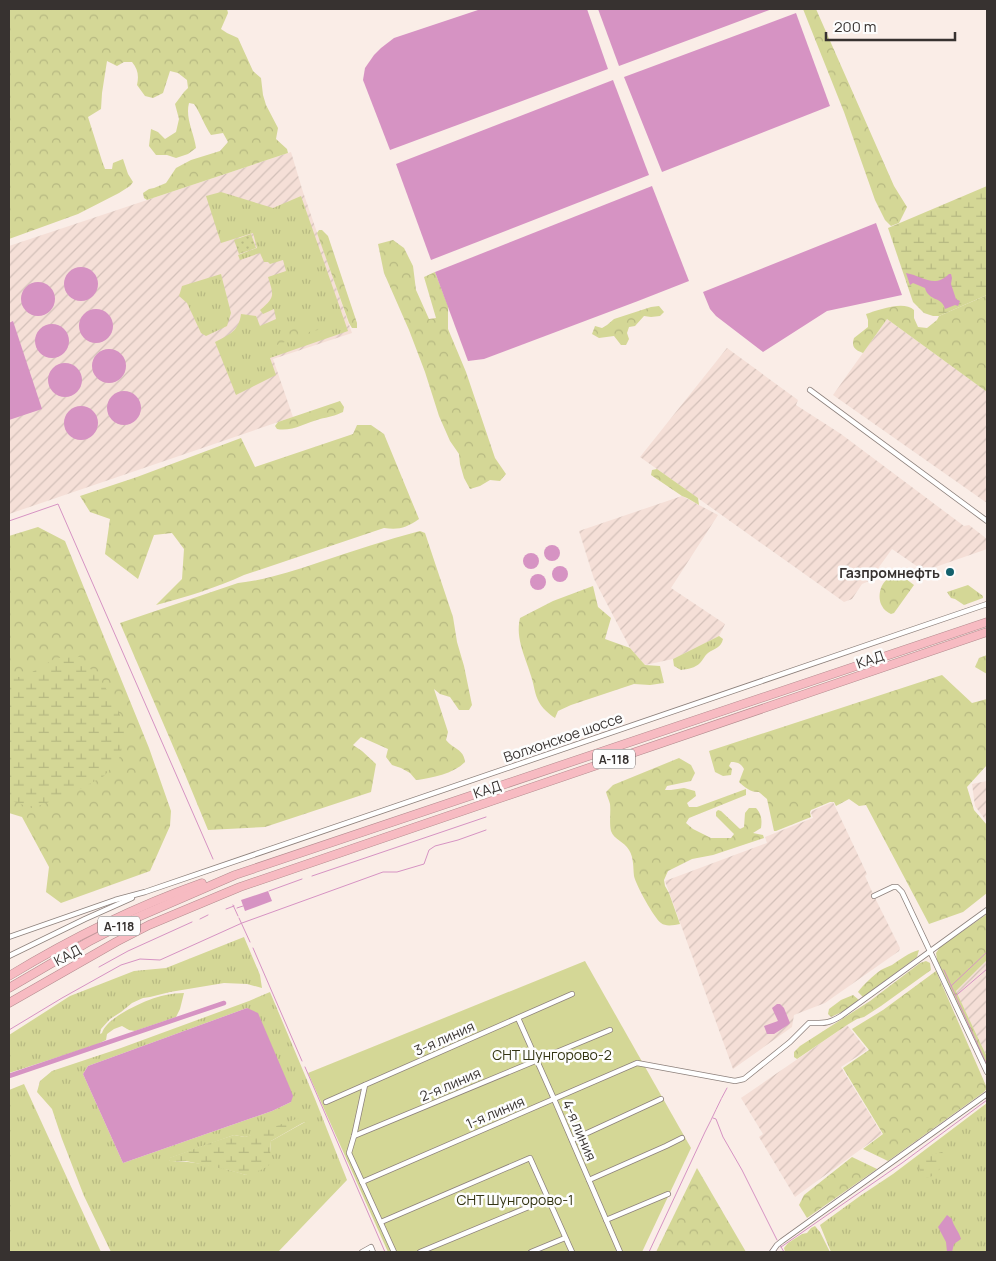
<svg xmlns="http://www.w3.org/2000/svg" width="996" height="1261" font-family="Manrope,sans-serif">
<defs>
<pattern id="industrial-furrows" width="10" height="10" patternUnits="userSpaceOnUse" patternTransform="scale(1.25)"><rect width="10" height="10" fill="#f5dfd7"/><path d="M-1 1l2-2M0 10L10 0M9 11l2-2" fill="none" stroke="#d3c0b9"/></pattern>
<pattern id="grass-tufts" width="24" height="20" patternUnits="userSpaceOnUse" patternTransform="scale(1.25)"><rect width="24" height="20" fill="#d4d796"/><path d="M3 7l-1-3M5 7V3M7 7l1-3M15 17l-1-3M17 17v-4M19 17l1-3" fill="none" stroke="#b7b982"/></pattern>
<pattern id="forest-crowns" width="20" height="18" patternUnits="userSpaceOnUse" patternTransform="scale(1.25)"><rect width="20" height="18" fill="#d4d796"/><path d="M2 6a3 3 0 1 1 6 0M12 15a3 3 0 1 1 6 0" fill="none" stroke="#b7b982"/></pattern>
<pattern id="wetland-marsh" width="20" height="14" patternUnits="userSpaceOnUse" patternTransform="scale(1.25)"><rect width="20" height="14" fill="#d4d796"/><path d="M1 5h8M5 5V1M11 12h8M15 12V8" fill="none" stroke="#b7b982"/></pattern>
<pattern id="park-dots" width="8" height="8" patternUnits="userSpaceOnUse" patternTransform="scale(1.25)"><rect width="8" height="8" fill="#d4d796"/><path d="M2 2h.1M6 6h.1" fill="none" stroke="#b7b982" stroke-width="1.8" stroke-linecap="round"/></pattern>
</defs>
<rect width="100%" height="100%" fill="#faede7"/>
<g fill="url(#industrial-furrows)">
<polygon points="291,152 303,192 352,333 273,359 293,417 9,514 9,246"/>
<polygon points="887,319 987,392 987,503 833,395"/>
<polygon points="727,348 798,400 796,405 841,434 964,526 969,525 987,539 987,549 924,571 892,549 869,581 862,584 852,599 844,602 640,457"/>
<polygon points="682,496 718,515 671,588 725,624 719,636 673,659 645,665 630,648 594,579 579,531"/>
<polygon points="987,781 987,822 975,806 972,784"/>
<polygon points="833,802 867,874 865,876 874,896 900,948 899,951 825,1003 794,1015 792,1027 733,1069 665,881 767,843 765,837 813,818 811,813 812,811"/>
<polygon points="987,960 987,1057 956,991"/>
<polygon points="847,1025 867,1050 841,1067 882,1134 795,1197 759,1137 763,1134 741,1098"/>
</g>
<g fill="url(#grass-tufts)" fill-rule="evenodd">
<path d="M221 192 273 208 301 196 348 331 270 358 276 375 236 395 215 342C229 335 239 331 241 314L256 316 260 326 276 319 274 309 263 314 260 310C275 297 274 296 268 277L286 271 283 260 270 264 268 262H264L260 253 240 260 238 255 257 248 253 233 221 243 206 196Z"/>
<polygon points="221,274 231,313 227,326 206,336 201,333 187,303 179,296 182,286"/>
<polygon points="968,585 983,596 983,598 964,605 955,599 951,598 947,592"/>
<path d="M719 636 723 639C721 648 715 648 708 653 705 655 703 660 700 663 695 668 688 669 681 670L674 666 673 659Z"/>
<path d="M244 937 260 975 262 988 247 984 224 983 170 992 150 997 143 998 132 1003 121 1012 110 1019 101 1029 100 1034 102 1033C106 1019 136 1005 149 1000 159 996 172 993 184 993L180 1009 176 1017 135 1031 129 1030 122 1026 114 1029 107 1034 106 1040 91 1047 89 1046V1047L9 1073V1035L70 996 134 971 166 968Z"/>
<path d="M270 992 315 1099 347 1180 278 1252H111L84 1196 62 1139 52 1109 37 1092 40 1081 52 1071 121 1048 249 1001ZM247 1008 291 1102 272 1111 123 1163 83 1074 88 1066ZM305 1122 271 1141 270 1152 246 1175C227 1169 208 1164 188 1162 181 1161 175 1163 169 1160L170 1158 234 1135 245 1137Z"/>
<polygon points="24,1084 101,1252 9,1252 9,1090"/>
<polygon points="987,1103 987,1252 831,1252 820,1225 860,1196 893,1174"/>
<polygon points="815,1226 820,1232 830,1252 785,1252 784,1248 788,1243 802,1234 807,1233 811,1228"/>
</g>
<g fill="url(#forest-crowns)">
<path d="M9 9H227L228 13 221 29 227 33 238 38 253 71 261 78 263 95 266 105 278 128 276 139 287 149 288 153 147 200 144 198 143 193 149 189 154 188 166 183 176 168 191 160 220 151 228 142 223 133 211 135C204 125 201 114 194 104L189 103C185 118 194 133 196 148L188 154 176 158 167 155H156L149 146 151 129 158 132 165 139 176 132 179 119 175 104 184 92 188 88 187 80 178 73 170 71 163 93 153 98 145 96 137 85C139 76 138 69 132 62H124L117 66 107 61 102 93 101 109 88 117 102 161 105 169H112L113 163 123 159 128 174 133 182 130 186 119 193 78 214 9 239Z"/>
<polygon points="803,9 816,9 894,186 907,207 899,223 891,226 885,220 875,200 844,112"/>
<polygon points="319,230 322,230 328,236 357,323 357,328 352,328 349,323 317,233"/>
<polygon points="393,240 404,248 413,266 416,290 429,319 436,318 424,277 435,272 448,306 448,329 466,372 495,458 506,474 500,481 490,480 480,486 470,489 464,478 460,464 459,454 450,441 439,416 425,372 409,330 384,273 378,244"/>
<path d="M987 295V392L887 319 863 353C855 350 851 347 854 338L868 327V320L866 314C878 310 904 300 914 310V318L918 327 927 328 937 320 939 316Z"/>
<polygon points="659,306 664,312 660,316 651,317 644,316 635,326 629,327 627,333 629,339 626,345 621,345 614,336 599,338 592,334 595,326 602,328 607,325 614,319 651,307"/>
<polygon points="305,323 319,326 318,330 309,332 308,335 300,338 295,338 277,345 275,344 274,341 276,337 279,338 283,337 285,331 291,330"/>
<path d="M340 401 344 407 343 412C335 416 328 417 320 419 306 423 291 432 277 429L275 426 278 422Z"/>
<path d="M357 425H371L384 434 419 519C406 528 399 530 384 528L244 575C216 588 186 597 156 605L182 579 184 549 172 533 154 535 138 579 105 554 110 519 90 512 80 496 137 477 241 438 255 467 353 434Z"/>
<polygon points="657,469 698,498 699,505 687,498 682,496 651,475 652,470"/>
<polygon points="38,527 65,541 149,748 171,811 170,826 150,871 61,903 46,892 49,867 22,817 9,813 9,536"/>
<path d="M420 531 425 533 453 617 457 642 464 666 472 705 469 710H459L450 697 440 694 434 689 448 732 446 740C453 749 464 749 465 762 453 774 432 778 416 780L410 773 401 768 392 765 386 757 388 749 361 737 353 745 362 751 376 764 371 792 265 827 208 830 182 767 120 623 238 583C266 580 293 571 320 562 353 551 386 540 420 531Z"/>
<path d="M899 577 906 579 914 585 894 613 891 614C887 612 884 610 882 606 877 597 880 582 890 578 893 577 896 578 899 577Z"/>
<path d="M593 586 598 607 611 618 605 639 630 648 645 665 660 666 664 683 650 685 634 684 571 705 558 711 555 718C549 714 542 708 539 702 535 695 534 686 532 679 526 658 515 639 520 618L553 601Z"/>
<polygon points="987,655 987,674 975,667 979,658"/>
<path d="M942 675 972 703 987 699V765L967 787 974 810 987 825V893L963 912 929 924 866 805 859 806 849 799 836 806 834 802H830L811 810 810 812 811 817 776 831H774L767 799 759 792C752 793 744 787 739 782L744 769C741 763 737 762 731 762L729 766 732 769 731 775 723 776 715 772 709 751Z"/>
<path d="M679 758 691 765 695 773 691 781 667 786 665 790H671L684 788 695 791 696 796 687 803 689 807H697L746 789V795L689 818 686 823 693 829 711 838H731L734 834 716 816V812L718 810 721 811 740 829 744 827 745 813 749 808H756C762 815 762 820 761 828L753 833 763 835 764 838 713 855 692 859 668 871 664 880 665 886 669 893 680 924C674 925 666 927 661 923 654 918 636 885 634 876 633 868 634 858 629 850 624 841 614 840 611 831 609 822 611 812 610 804 609 800 607 796 606 792L613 785Z"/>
<polygon points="987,914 987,960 956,991 987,1057 987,1065 937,960 936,953 940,947"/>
<path d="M919 950 917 957 863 997 858 992C863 985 874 975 881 970 884 968 888 967 892 965 901 959 908 953 919 950Z"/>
<polygon points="926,961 930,963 931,970 881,1006 864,1017 857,1019 847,1025 797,1059 794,1057 794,1052 800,1046 870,1001 920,963"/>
<polygon points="936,971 987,1088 984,1092 888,1161 863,1149 883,1134 843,1068 869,1050 852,1029 883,1010"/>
<polygon points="853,995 859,1000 846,1010 831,1017 828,1014 829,1009 841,1000"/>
<polygon points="852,1157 877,1169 807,1218 799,1205 804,1195"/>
<polygon points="697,1168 746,1252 656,1252"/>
</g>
<g fill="url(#wetland-marsh)">
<polygon points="987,186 987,295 939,316 933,316 924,313 913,302 888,228"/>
<polygon points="80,657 101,681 116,704 126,733 119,759 104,776 69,795 32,808 9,800 9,674 22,678 56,658"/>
<polygon points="302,1117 306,1121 271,1141 270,1152 274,1162 261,1170 246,1175 228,1170 186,1161 171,1162 169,1160 169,1158 216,1141 234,1135 245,1137"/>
<path d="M942 1152 945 1155C943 1167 937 1178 923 1178L920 1170 918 1168V1164L934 1154Z"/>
</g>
<polygon fill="url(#park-dots)" points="251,234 256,248 239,254 234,240"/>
<polygon fill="#d4d796" points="585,961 691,1148 642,1252 388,1252 308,1073"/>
<g fill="#d693c3">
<polygon points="481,9 587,9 608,69 390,150 363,80 365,68 374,55 381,48 394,38"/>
<polygon points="598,9 772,9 619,66"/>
<polygon points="796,13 830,106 662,172 624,77"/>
<polygon points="613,80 649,175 431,260 396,164"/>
<polygon points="652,186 689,281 638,301 484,359 468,361 435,272"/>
<polygon points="876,223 902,295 827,311 763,352 716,316 710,309 703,292"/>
<circle cx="81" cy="284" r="17"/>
<path d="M906 273C923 276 934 289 949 274H951L952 278 951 284 956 299 960 301 958 306 955 305 945 309C942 296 929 302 925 288L913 283 910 285Z"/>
<circle cx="38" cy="299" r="17"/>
<circle cx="96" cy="326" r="17"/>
<polygon points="13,321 42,409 9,420 9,323"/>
<circle cx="52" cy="341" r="17"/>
<circle cx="109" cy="366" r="17"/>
<circle cx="65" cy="380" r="17"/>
<circle cx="124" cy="408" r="17"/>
<circle cx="81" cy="423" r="17"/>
<circle cx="552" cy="553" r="8"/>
<circle cx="531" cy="561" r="8"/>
<circle cx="560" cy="574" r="8"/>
<circle cx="538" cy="582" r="8"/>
<polygon points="268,891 272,901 245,911 241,900"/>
<polygon points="777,1004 780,1004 784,1008 790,1023 788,1025 774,1034 767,1034 764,1026 778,1021 772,1008"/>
<polygon points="247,1008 258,1013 290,1088 293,1096 291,1102 272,1111 123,1163 83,1074 88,1066"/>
<path d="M947 1215 952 1219C953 1226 959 1231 961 1239L954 1244 952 1252H947L946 1242 938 1227Z"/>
</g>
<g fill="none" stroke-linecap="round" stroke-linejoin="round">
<g stroke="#d693c3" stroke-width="1">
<polyline points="9,521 58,504 213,859"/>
<polyline points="312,876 486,817"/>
<polyline points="269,891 302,879"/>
<polyline points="233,905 238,916"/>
<polyline points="237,908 243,906"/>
<polyline points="226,909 234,906"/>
<polyline points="239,918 250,942"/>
<polyline points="200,919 208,915"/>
<polyline points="253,948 302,1061"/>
<polyline points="99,967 128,951 192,922"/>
<polyline points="944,970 987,1065"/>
<polyline points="951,986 987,952"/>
<polyline points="955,996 959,993 987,969"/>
<polyline points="9,1030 62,998 121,965 140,959 160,960 242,923 383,872 397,872 424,864 429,850 435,846 458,840 486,830"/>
<polyline points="305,1067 385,1252"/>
<polyline points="713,1118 716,1119 723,1137 742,1170 777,1240"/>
<polyline points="780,1245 784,1252"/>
<polyline points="781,1247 902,1163 987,1100"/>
<path d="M649 1252 705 1132C713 1117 719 1102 727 1088"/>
</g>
<polyline stroke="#d693c3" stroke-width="4.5" points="9,1076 224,1003"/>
<defs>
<g id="minor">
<polyline points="810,390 987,521"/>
<polyline points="874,896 893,887 897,887 902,892 987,1072"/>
<polyline points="9,937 115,900 145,892 987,604"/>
<polyline points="9,956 85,919 132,898"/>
<polyline points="518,1018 554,1099 620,1252"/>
<polyline points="365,1085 354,1136 349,1153 394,1252"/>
<polyline points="326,1102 572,994"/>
<polyline points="354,1136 610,1030"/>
<polyline points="572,1140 661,1099"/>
<polyline points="589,1180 666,1146 682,1138"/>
<path d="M362 1182 637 1063 735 1081 744 1079 790 1042 809 1023C824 1023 828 1024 841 1016L987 910"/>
<polyline points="606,1220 668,1194"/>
<polyline points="381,1222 530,1158 572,1252"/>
<polyline points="362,1252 371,1247 373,1252 372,1252"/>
<polyline points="420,1252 548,1199"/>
<polyline points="531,1252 565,1238"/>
<polyline points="772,1252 777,1245 782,1241 987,1094"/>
</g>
<g id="motorway">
<path d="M9 976C70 939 134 907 202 883"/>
<polyline points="9,988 88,942 131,920 235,875 987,622"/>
<polyline points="9,1003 116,942 149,925 240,887 987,632"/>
</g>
</defs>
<use href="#minor" stroke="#8d817c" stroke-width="6"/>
<use href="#motorway" stroke="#b48b8f" stroke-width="9"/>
<use href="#minor" stroke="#fff" stroke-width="4.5"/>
<use href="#motorway" stroke="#f7bbc2" stroke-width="8"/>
</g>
<circle fill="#13606c" stroke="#fdfdfd" stroke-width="2" cx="950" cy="572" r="5"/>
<g text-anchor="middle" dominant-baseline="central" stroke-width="5" stroke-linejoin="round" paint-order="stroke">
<g fill="#fdfdfd" stroke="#726f6e" stroke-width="1">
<rect x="593" y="749.5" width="42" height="19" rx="4"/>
<rect x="98" y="916.5" width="42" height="19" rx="4"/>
</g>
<g font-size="12" font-weight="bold" fill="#373230">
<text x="614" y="759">А-118</text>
<text x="119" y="926">А-118</text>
</g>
<g font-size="14" font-weight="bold" fill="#373230" stroke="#fdfdfd" text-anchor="end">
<text x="940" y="572">Газпромнефть</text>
</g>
<g font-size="14" fill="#373230" stroke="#fdfdfd">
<text transform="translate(870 659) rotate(-19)">КАД</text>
<text transform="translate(563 737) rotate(-19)">Волхонское шоссе</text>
<text transform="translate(487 789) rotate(-19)">КАД</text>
<text transform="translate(67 955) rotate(-29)">КАД</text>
<text transform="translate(444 1038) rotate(-24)">3-я линия</text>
<text transform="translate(450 1084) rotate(-23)">2-я линия</text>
<text transform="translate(495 1112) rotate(-23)">1-я линия</text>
<text transform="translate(580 1130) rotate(67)">4-я линия</text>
</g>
<g font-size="14" fill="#333412" stroke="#fdfdfd">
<text x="552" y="1054">СНТ Шунгорово-2</text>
<text x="515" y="1199">СНТ Шунгорово-1</text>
</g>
</g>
<rect width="996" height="1261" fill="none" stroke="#373230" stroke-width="20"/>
<path d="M826 32v8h129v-8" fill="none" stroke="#373230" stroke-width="2.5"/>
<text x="834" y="32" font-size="15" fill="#373230" stroke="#fdfdfd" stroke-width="4" paint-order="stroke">200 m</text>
</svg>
